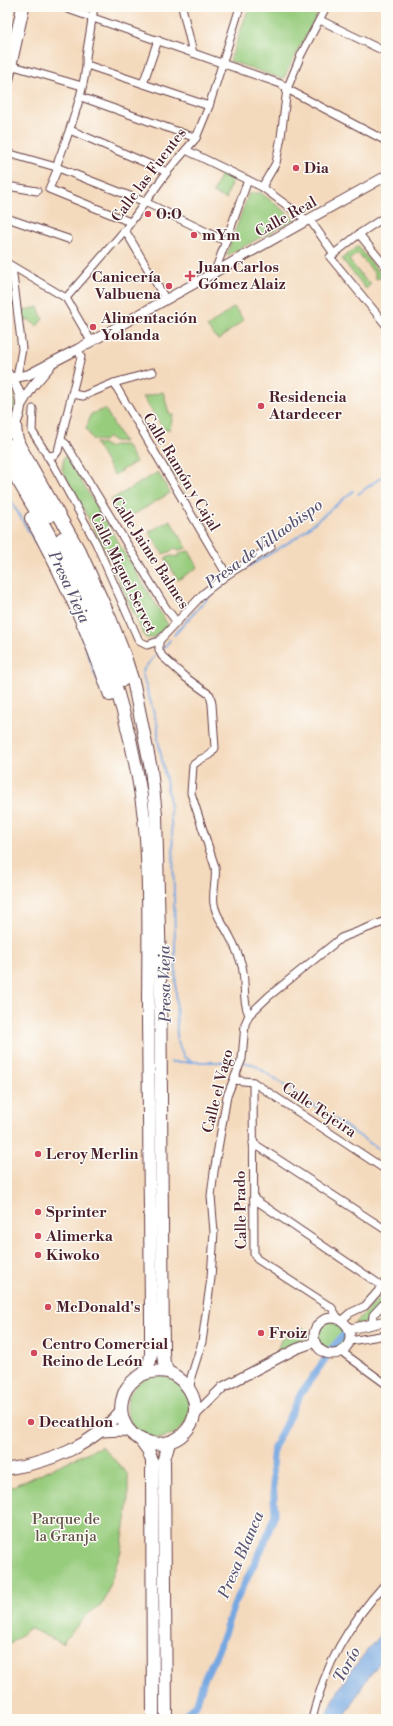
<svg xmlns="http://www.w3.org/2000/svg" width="393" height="1726" font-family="'Libre Bodoni',serif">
<rect width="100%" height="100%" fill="#fdfcf7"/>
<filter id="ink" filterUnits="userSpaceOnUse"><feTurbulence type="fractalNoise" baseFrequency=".025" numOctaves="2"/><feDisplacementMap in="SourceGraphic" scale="8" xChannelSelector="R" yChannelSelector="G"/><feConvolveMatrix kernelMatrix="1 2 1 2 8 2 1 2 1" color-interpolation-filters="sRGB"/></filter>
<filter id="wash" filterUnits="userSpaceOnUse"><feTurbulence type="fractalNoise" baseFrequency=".012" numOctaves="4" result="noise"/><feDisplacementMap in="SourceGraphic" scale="16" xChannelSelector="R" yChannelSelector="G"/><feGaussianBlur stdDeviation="0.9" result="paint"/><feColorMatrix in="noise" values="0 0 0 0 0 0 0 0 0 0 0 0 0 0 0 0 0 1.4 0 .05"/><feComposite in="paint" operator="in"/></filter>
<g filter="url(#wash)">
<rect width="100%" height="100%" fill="#f4dabd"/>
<g fill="#97cc7d" stroke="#707654">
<polygon points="249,7 321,7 283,79 230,61"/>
<polygon points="222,171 233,177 226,199 213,193"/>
<polygon points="249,193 261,193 295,219 226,256"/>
<polygon points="358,246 382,276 378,279 375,278 375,274 358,253 349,260 367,282 370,282 370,285 366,289 342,259"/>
<polygon points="38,307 43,319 37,326 29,320 22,321 21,311"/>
<polygon points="234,307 244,320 218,340 207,327"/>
<path d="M7 382C18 395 16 413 7 426Z"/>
<polygon points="163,392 169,413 173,415 170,429 164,430 143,397"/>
<polygon points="105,409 124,442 114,441 110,438 107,438 104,441 93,440 86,429 91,414"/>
<polygon points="95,443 104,444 109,448 114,445 126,445 136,462 114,475"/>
<polygon points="66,456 168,625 153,638 146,638 144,636 103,545 62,469 64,457"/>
<polygon points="173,458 177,468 191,488 185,492 167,462"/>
<polygon points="158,472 170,493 123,521 111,500"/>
<polygon points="170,520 187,548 179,550 174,548 171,551 163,554 149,532"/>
<polygon points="189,551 198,567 178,580 165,558 172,556 178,557 180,553"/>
<polygon points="386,1290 386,1298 368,1318 368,1322 354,1325"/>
<circle cx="333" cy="1336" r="15"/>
<polygon points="303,1327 307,1333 306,1338 277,1351 281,1340"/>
<circle cx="158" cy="1407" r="31"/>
<polygon points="102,1446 128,1475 128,1508 121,1551 104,1602 86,1616 62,1643 29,1628 7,1647 7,1489"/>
</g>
<path fill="#76a7e1" stroke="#606386" d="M386 1627V1654L365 1682 343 1719H326C335 1686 365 1654 386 1627Z"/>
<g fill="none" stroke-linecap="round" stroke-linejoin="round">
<g stroke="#76a7e1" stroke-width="2">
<polyline points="7,494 52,571"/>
<polyline points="358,494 386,474"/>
<polyline points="79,629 102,693"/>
<polyline points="174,635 214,591 233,576 296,538 353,491"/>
<path d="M170 640C164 649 144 665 142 673L158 727V739L169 796 173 846 177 1040 184 1057 194 1062"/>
<polyline points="171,1062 238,1062"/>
<polyline points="242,1062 253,1064 386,1154"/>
</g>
<g stroke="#76a7e1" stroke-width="7">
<polyline points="330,1350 347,1331"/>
<polyline points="183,1717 197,1703 204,1679 217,1653 234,1605 263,1546 275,1514 272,1466 274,1447 301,1393 326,1358"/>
</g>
</g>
</g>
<g filter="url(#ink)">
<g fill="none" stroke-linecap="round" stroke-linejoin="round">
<defs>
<g id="minor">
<polyline points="62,7 281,84 287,89 386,141"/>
<polyline points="182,7 193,53"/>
<polyline points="320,20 386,52"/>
<polyline points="10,65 82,86"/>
<polyline points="87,65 209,106"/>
<polyline points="143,84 158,40"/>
<polyline points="81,97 196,138"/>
<polyline points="70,130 167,172"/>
<polyline points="186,150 262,187 308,221"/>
<polyline points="7,153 56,167 145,202 225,241"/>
<path d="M56 167C66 140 77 113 83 84 85 75 87 66 86 57L94 7"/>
<polyline points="58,168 49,189 130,222"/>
<polyline points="7,186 37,191"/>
<polyline points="262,187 276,163 281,137 287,89 301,55 326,7"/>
<polyline points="386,216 359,234 330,257 386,325"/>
<polyline points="7,218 68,239"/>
<polyline points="310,220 334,254"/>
<polyline points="125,230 166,300"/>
<polyline points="359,234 386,267"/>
<polyline points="7,263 66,298 91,341"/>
<polyline points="12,267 22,349 17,377 15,381"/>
<polyline points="214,274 248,180"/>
<polyline points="66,298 125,230 167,172 196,138 209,106 240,7"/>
<polyline points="114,383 227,575"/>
<polyline points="73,394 83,396 114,383 153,372"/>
<polyline points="33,409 32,431 54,466 96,543 139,641 147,645 159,641 204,593 227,575 271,547"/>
<polyline points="61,440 66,444 166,608 176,621"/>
<polyline points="47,456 55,455 58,451 81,357 78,349"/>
<path d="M159 641V650L162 656 185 677 210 695 212 704 215 748 210 755 201 759 193 765 191 793 215 867C217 880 212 891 214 904 216 917 225 926 230 937 235 946 239 956 242 966 246 982 242 1001 249 1015"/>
<polyline points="234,1080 253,1082 386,1170"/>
<polyline points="253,1082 254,1254 257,1259 332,1308 338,1318"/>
<polyline points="253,1143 386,1230"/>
<polyline points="254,1199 382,1286"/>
<polyline points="342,1320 350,1313 365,1306 386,1282"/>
<polyline points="372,1324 373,1315 386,1301"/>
<polyline points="350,1341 386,1335"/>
<polyline points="342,1352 386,1384"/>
<polyline points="190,1390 191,1377 202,1342 211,1278 214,1232 211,1196 214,1172 227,1096 242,1059 245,1024 249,1015 269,996 341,938 386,921"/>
<path d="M312 1719C325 1664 348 1625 386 1583"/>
</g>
<g id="tertiary">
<path d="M7 373C25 392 25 416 7 435"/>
<polyline points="12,378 28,375 78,349 386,176"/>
<polyline points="21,405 32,387 50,366"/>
<circle cx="332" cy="1336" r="18"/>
<polyline points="350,1329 386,1321"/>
<polyline points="193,1417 223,1387 296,1349 315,1342"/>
</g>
<g id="primary">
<polyline points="102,1431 122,1430 131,1432"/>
<path d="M7 1469C50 1463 93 1445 121 1411"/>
</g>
<g id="trunk">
<polyline points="7,80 23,7"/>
<path d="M15 425 16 436 19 445 81 554 110 618 124 654 134 685 151 769 156 815 160 969 163 1353 164 1363 168 1372C195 1384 206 1415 181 1436 173 1442 162 1445 152 1443 105 1435 113 1364 168 1372"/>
<polyline points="7,444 50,516"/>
<path d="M7 462C45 526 84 591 108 662 127 719 141 778 146 838 150 898 148 958 148 1018 149 1115 150 1212 151 1309V1354L150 1361 144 1373"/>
<path d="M31 518C63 575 89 633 110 695"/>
<path d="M62 538C87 583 108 631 123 680"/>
<polyline points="140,1439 148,1450 152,1461 153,1719"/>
<polyline points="166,1719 164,1459 169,1442"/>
</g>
</defs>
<use href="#minor" stroke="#643b41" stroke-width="9"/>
<use href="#tertiary" stroke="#643b41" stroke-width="11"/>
<use href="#primary" stroke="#643b41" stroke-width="13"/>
<use href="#trunk" stroke="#643b41" stroke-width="14"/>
<use href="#minor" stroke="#fff" stroke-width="7"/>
<use href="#tertiary" stroke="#fff" stroke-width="9"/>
<use href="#primary" stroke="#fff" stroke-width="11"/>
<use href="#trunk" stroke="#fff" stroke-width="12"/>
</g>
</g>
<g fill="#d1495b" stroke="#fdfcf7" stroke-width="1.5">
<circle cx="296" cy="168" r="4"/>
<circle cx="148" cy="214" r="4"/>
<circle cx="194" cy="235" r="4"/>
<path d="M188 270h4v4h4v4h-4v4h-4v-4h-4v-4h4z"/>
<circle cx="169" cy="286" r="4"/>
<circle cx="93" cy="327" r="4"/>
<circle cx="261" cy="406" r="4"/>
<circle cx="38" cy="1154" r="4"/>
<circle cx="38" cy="1212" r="4"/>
<circle cx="38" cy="1236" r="4"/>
<circle cx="38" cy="1255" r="4"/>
<circle cx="48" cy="1307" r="4"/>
<circle cx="261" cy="1333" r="4"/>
<circle cx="34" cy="1353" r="4"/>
<circle cx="31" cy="1422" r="4"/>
</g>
<g text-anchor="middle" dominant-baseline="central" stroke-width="3" stroke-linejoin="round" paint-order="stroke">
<g font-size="15" font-weight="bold" fill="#4a1f2b" stroke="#fdfcf7" text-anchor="start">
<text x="304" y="168">Dia</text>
<text x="156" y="214">0:0</text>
<text x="202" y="235">mYm</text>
<text x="198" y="267">Juan Carlos<tspan x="198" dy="17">Gómez Alaiz</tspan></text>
<text x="161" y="277" text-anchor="end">Canicería<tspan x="161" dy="17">Valbuena</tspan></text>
<text x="101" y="318">Alimentación<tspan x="101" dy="17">Yolanda</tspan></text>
<text x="269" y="397">Residencia<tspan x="269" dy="17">Atardecer</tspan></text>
<text x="46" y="1154">Leroy Merlin</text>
<text x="46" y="1212">Sprinter</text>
<text x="46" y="1236">Alimerka</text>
<text x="46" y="1255">Kiwoko</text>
<text x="56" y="1307">McDonald's</text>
<text x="269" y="1333">Froiz</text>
<text x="42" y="1344">Centro Comercial<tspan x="42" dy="17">Reino de León</tspan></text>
<text x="39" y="1422">Decathlon</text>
</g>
<g font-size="15" fill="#4a1f2b" stroke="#fdfcf7">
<text transform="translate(149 175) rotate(-53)">Calle las Fuentes</text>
<text transform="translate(286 217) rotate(-29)">Calle Real</text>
<text transform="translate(181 472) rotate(59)">Calle Ramón y Cajal</text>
<text transform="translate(150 553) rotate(57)">Calle Jaime Balmes</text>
<text transform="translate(123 573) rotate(64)">Calle Miguel Servet</text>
<text transform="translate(218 1091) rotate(-76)">Calle el Vago</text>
<text transform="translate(319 1110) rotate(34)">Calle Tejeira</text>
<text transform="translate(241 1210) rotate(-91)">Calle Prado</text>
</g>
<g font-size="15" fill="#615344" stroke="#fdfcf7">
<text x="66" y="1519">Parque de<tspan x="66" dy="17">la Granja</tspan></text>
</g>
<g font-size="16" font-style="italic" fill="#5c5574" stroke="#fdfcf7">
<text transform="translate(264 544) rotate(-36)">Presa de Villaobispo</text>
<text transform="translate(69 587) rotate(65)">Presa Vieja</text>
<text transform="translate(165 984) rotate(-91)">Presa Vieja</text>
<text transform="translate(241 1555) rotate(-67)">Presa Blanca</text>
<text transform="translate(347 1665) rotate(-61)">Torío</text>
</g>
</g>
<rect width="393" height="1726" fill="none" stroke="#fdfcf7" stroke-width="24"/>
</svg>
